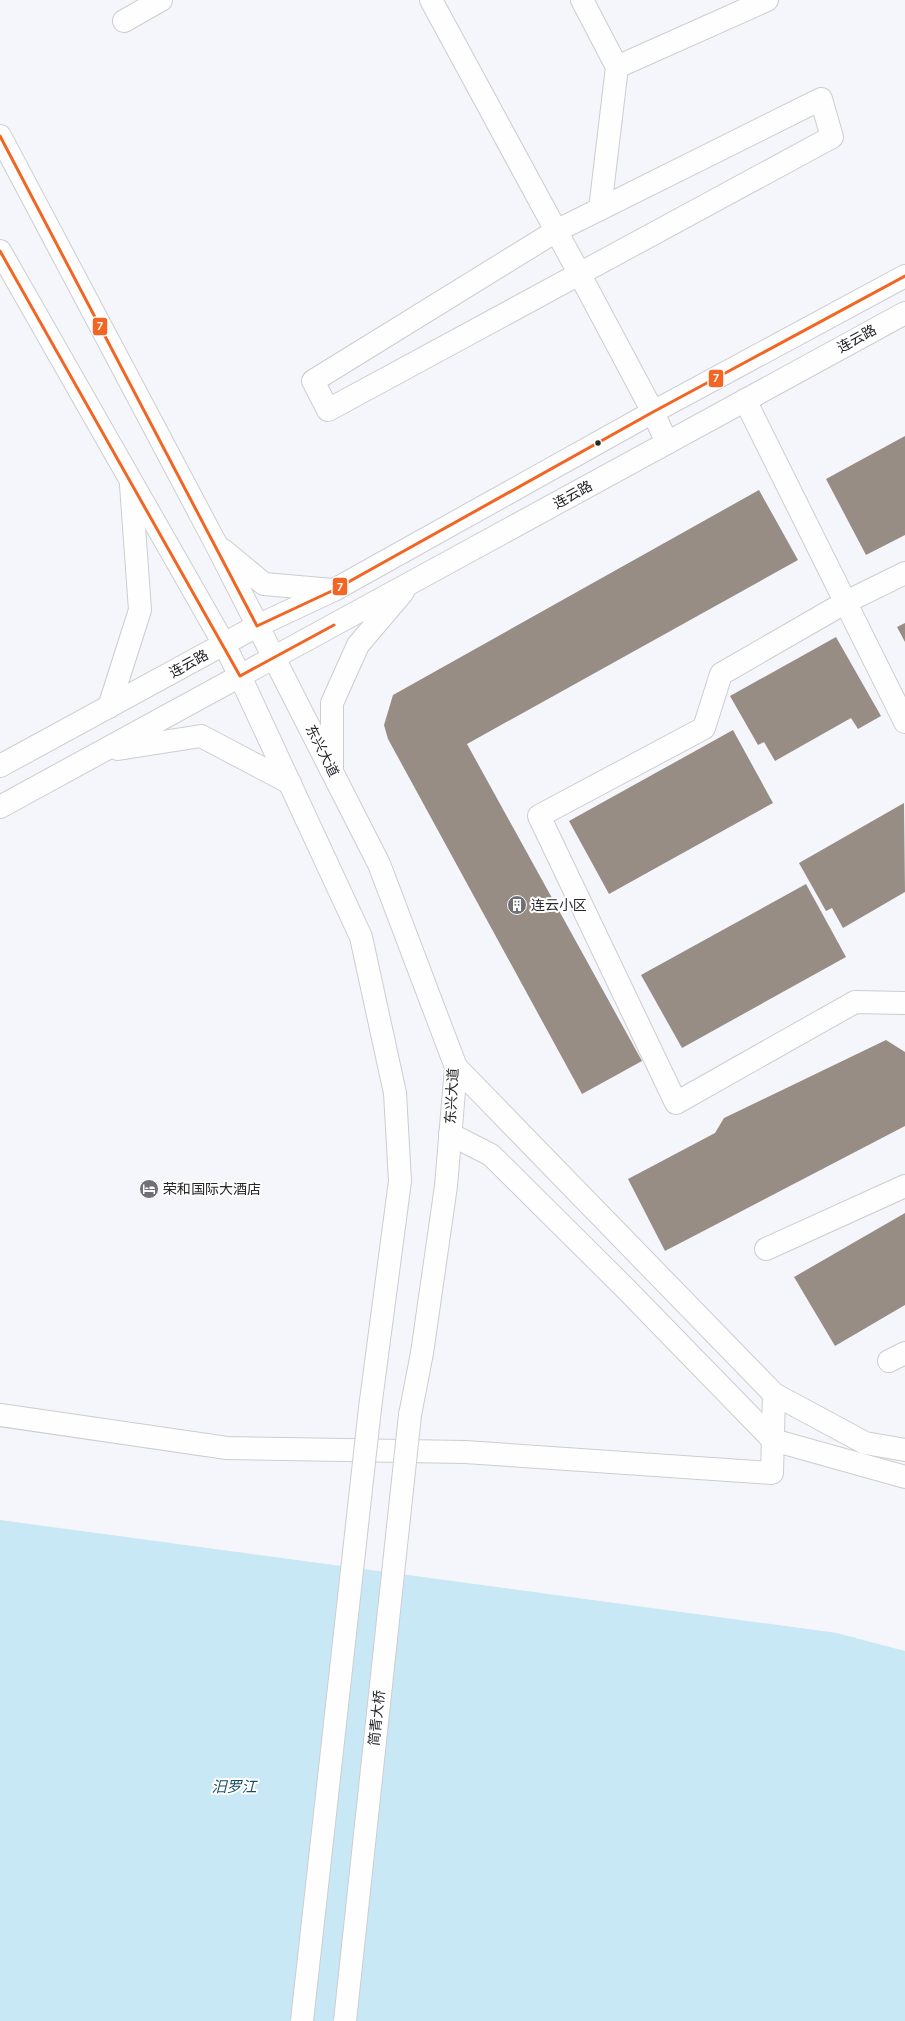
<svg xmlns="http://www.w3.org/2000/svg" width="905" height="2021" font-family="'Nunito Sans','Noto Sans SC',sans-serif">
<rect width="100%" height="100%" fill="#f5f6fb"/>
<polygon fill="#c9e8f6" points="0,1520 837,1633 905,1651 905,2021 0,2021"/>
<g fill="#988d85">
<polygon points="905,436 905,535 866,555 826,479"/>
<polygon points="759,490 798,560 467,744 642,1061 582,1094 388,739 384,725 393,695"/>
<polygon points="905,623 905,642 897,627"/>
<polygon points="836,637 881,716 858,729 851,718 775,761 764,742 758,745 730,696"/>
<polygon points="733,730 773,803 609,894 569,821"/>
<polygon points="904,803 905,892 843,928 832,908 826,911 799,863"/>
<polygon points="806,884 846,957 682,1048 641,975"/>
<polygon points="886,1040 905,1052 905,1126 665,1251 628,1179 715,1133 724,1118"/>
<polygon points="905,1213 905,1305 835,1346 794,1277"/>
</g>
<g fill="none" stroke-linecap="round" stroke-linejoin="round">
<defs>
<g id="street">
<polyline points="431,0 579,273 653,412 667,443"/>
<polyline points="582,0 617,67 600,209"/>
<polyline points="124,21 161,0"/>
<polyline points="617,67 767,0"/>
<polygon points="821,99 832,137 328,410 313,381 556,231"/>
<polyline points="745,400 905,722"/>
<polyline points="905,573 846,602 721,674 704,728 539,816 676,1103 855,1002 905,1003"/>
<polyline points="766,1249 905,1186"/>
<polyline points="889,1361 905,1353"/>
<polyline points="0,1415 227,1448 465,1452 772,1473 774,1394"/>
</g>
<g id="secondary">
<polyline points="0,136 216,544 379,864 456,1067 446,1186 422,1353 410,1415"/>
<polyline points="0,251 224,644 240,676 361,937 395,1093 400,1181 370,1408"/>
<polyline points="223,550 264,584 333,590"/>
<polyline points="109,707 140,610 131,485"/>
<polyline points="118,749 201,736 290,783"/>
<polyline points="0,766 257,626 334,590 653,412 905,276"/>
<polyline points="332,768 332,703 358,645 403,592"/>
<polyline points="0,807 905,313"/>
<polyline points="456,1067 774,1394 865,1443 905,1450"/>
<polyline points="450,1134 491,1155 625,1288 773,1440 905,1477"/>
</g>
</defs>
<use href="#street" stroke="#cccdd1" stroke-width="24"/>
<use href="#secondary" stroke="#cccdd1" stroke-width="24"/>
<use href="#street" stroke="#fefefe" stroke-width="22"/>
<use href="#secondary" stroke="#fefefe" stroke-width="22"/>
<defs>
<g id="secondary-bridge">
<polyline points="302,2021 370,1408"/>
<polyline points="345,2021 410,1415"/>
</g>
</defs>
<use href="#secondary-bridge" stroke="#cccdd1" stroke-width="24" stroke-linecap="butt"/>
<use href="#secondary-bridge" stroke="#fefefe" stroke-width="22"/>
<defs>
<g id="bus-1">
<polyline points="0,136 257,626 334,590 653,412 905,276"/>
<polyline points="0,251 240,676 334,625"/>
</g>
</defs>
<use href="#bus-1" stroke="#fff" stroke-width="6"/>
<use href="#bus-1" stroke="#f26522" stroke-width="3"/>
</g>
<defs>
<symbol id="building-disc" viewBox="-11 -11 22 22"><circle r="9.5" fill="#6f6f74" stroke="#fff"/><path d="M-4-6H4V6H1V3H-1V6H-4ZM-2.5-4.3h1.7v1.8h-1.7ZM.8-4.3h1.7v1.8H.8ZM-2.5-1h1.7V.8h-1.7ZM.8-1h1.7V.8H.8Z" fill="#fff"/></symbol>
<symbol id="hotel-disc" viewBox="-11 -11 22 22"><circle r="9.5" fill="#6f6f74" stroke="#fff"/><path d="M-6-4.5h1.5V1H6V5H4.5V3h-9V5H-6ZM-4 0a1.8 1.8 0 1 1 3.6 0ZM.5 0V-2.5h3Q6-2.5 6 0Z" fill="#fff"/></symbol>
</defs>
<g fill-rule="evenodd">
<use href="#building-disc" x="506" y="894" width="22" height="22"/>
<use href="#hotel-disc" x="138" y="1178" width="22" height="22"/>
</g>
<circle fill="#27272b" stroke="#fff" stroke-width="1.5" cx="598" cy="443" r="3.5"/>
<g text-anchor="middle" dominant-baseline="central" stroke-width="4" stroke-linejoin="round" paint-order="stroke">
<g font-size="14" fill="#27272b" stroke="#fff">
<text transform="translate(857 339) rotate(-29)">连云路</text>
<text transform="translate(573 495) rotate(-29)">连云路</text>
<text transform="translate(189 664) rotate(-29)">连云路</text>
<text transform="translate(322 751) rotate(63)">东兴大道</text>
<text transform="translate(452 1096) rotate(-87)">东兴大道</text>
<text transform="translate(377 1718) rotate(-84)">简青大桥</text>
</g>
<g font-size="14" fill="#27272b" stroke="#fff" text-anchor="start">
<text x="531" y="905">连云小区</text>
<text x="163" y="1189">荣和国际大酒店</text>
</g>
<g font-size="15" font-style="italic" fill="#174e61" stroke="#fff">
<text x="234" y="1787">汨罗江</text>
</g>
</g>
<g stroke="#fff" stroke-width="1.5">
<rect x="92" y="317" width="16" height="19" rx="4" fill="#f26522"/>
<rect x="708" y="369" width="16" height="19" rx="4" fill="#f26522"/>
<rect x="332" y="577" width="16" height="19" rx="4" fill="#f26522"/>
</g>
<g font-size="11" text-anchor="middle" font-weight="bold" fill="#fff">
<text x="100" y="330">7</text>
<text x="716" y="382">7</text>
<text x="340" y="591">7</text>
</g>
</svg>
